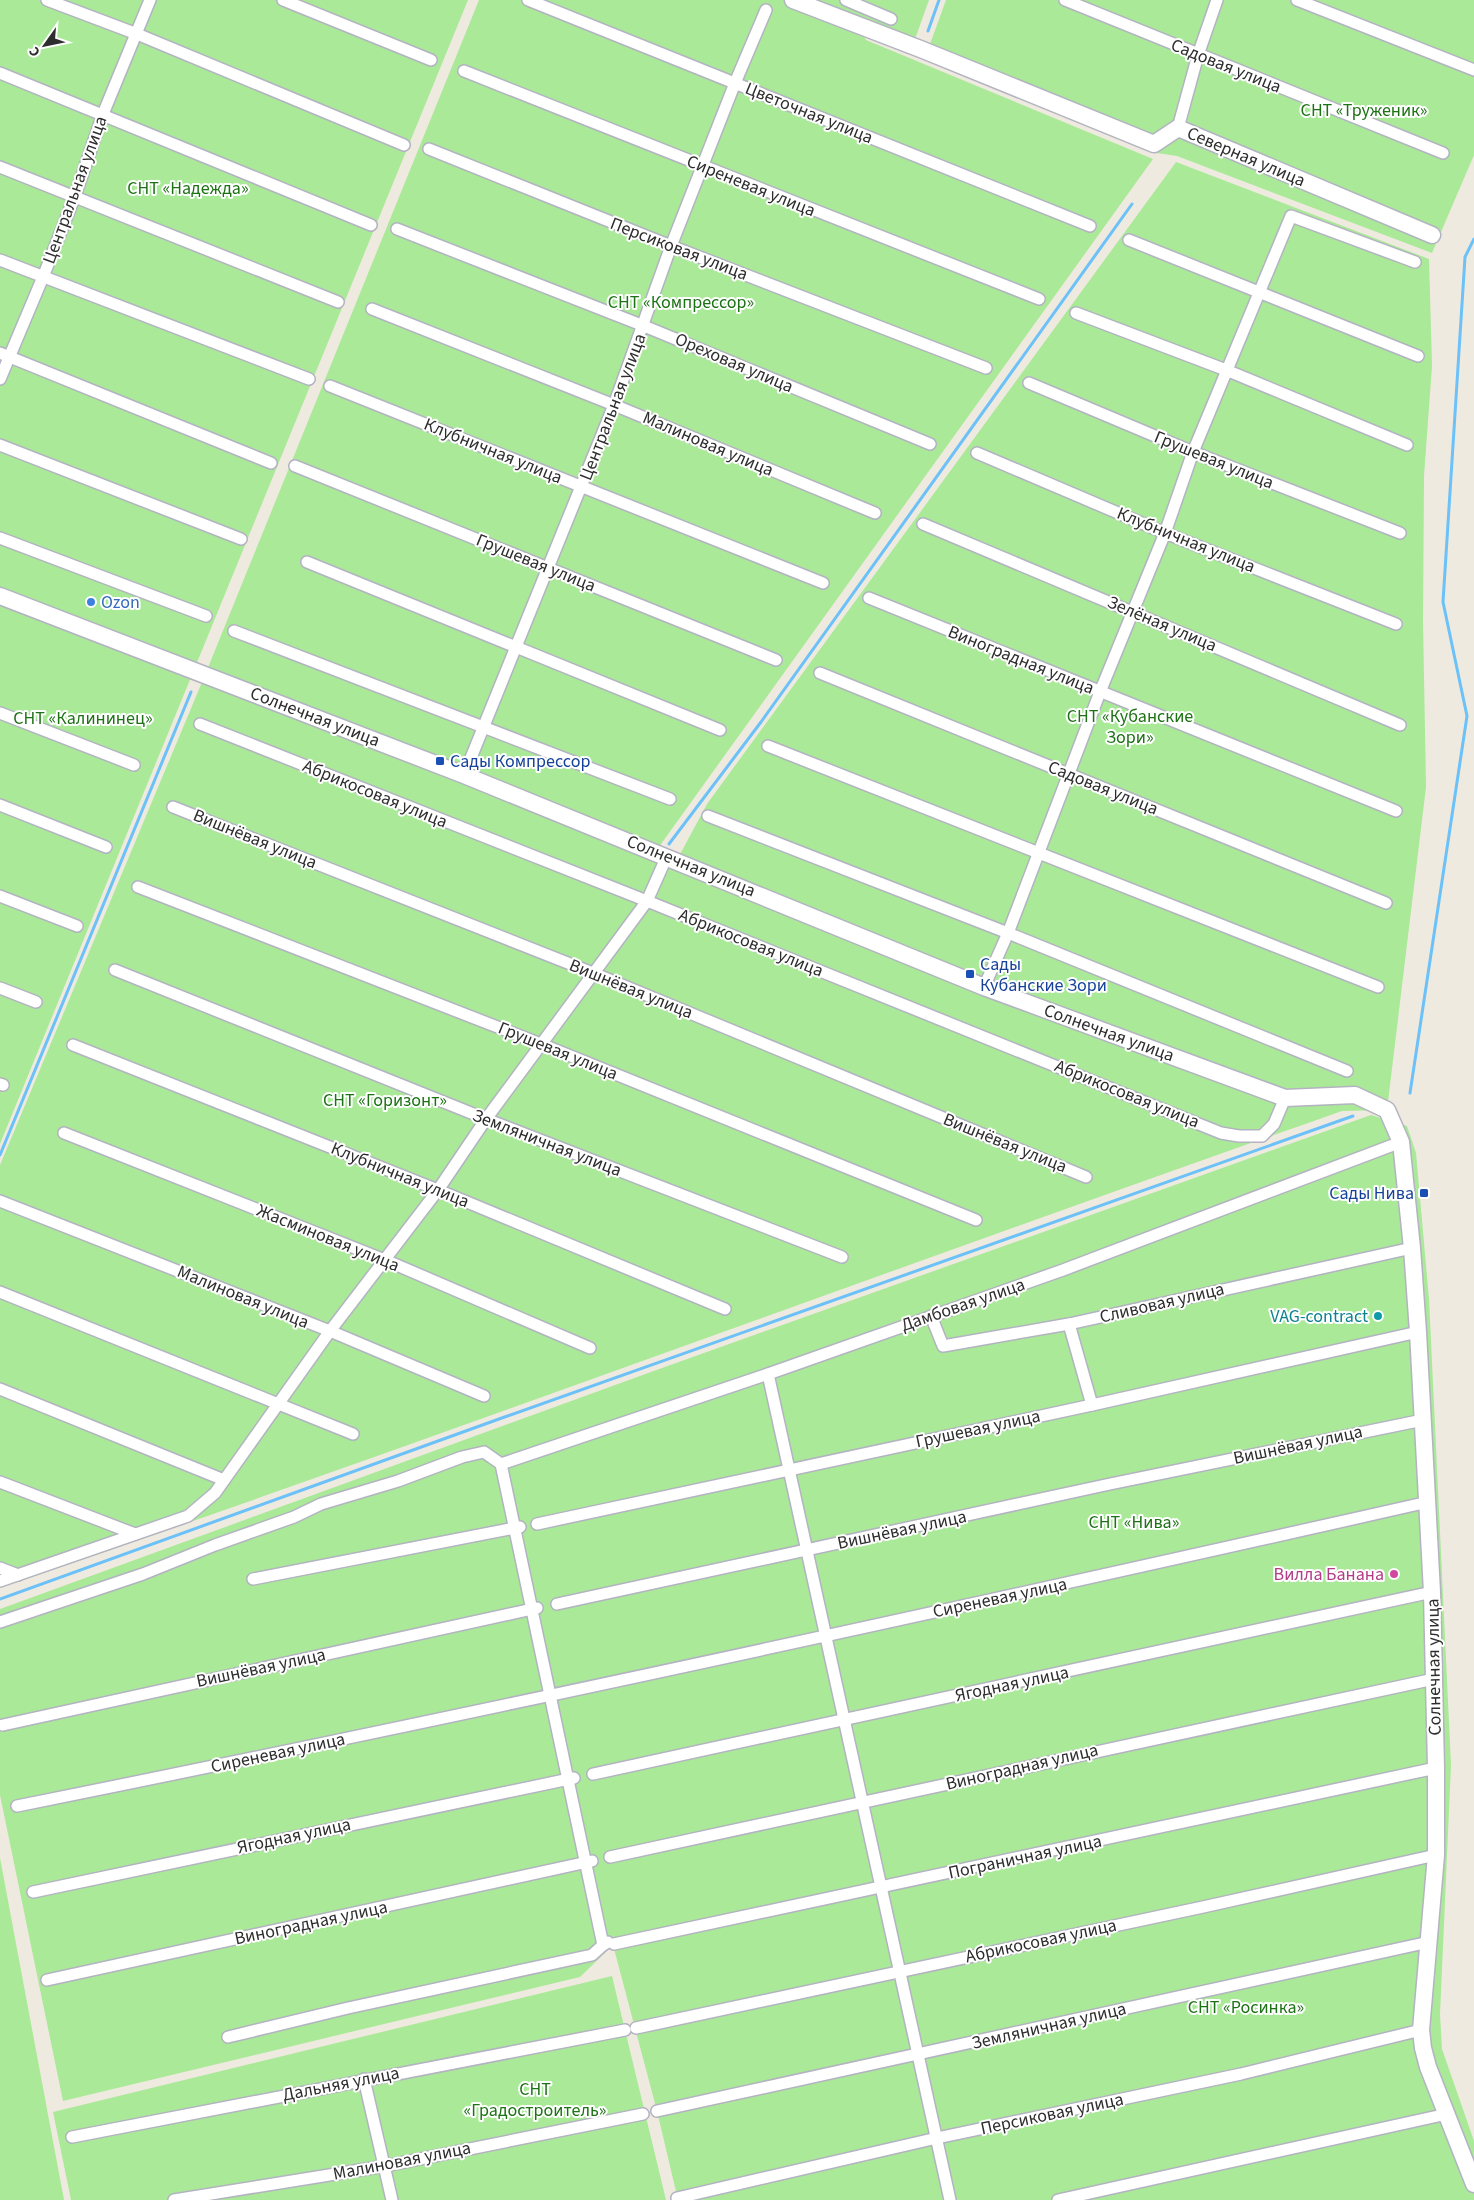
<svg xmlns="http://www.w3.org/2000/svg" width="1474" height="2200" font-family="'Source Sans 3',sans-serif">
<rect width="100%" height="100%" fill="#efeadf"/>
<g fill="#a9e998">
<polygon points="0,0 468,0 0,1144"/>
<path d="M479 0H804L854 20 866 40 1153 159 656 851 677 860 707 804 1176 162 1429 259 1432 366 1424 476 1423 622 1426 787 1387 1110 1342 1111C894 1268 449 1434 0 1588V1165L205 675Z"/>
<polygon points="816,0 929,0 915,39"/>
<polygon points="946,0 1474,0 1474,155 1432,253 1177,156 1157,153 925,58"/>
<polygon points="1371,1115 1407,1126 1416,1153 1429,1299 1451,1765 1440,2014 1442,2049 1474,2141 1474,2200 678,2200 657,2111 613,1945 580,1977 63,2101 0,1795 0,1609 662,1368"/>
<polygon points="0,1858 64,2200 0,2200"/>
<polygon points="612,1976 666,2200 71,2200 53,2112"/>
</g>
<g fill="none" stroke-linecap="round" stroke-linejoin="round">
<g stroke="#6bc1f8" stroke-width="3">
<polyline points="928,31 939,0"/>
<polyline points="669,844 761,722 1132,204"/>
<polyline points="1410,1093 1467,716 1443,602 1465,257 1474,239"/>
<polyline points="0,1155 191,692"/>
<polyline points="0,1599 499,1419 1353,1116"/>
</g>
<defs>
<g id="street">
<polyline points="47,0 137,34 404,145"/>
<polyline points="283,0 431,60"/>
<polyline points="528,0 1090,226"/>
<polyline points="846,0 891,19"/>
<polyline points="1065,0 1443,153"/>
<polyline points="1297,0 1474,70"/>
<polyline points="464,71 1039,299"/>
<polyline points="0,73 371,225"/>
<polyline points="1178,128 1198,55 1217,0"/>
<polyline points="429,149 671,246 986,368"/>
<polyline points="0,167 338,302"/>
<polyline points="397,229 644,326 930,444"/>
<polyline points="1129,240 1418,356"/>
<polyline points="0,260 309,379"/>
<polyline points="372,309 614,405 875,513"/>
<polyline points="1076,313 1226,370 1407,445"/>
<polyline points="0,353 271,463"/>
<polyline points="0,379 43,277 75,196 103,114 150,0"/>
<polyline points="1029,383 1193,452 1400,533"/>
<polyline points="330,386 823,583"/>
<polyline points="0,445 241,539"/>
<polyline points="977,453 1165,533 1396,624"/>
<polyline points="295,466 776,660"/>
<polyline points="923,524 1400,725"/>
<polyline points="0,538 206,616"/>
<polyline points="307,562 720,730"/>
<polyline points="869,598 1396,811"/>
<polyline points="234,631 670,799"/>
<polyline points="820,673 1386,903"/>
<polyline points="0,713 134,765"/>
<polyline points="200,724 647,901 1221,1133 1239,1136 1262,1136 1274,1124 1285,1098"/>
<polyline points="768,746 1378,987"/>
<polyline points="464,775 614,405 671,246 735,83 766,10"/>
<polyline points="0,805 106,847"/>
<polyline points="173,807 593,973 1086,1177"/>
<polyline points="708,816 1008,933 1347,1071"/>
<polyline points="138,887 541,1044 976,1220"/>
<polyline points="0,896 77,926"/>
<polyline points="115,970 486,1119 842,1257"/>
<polyline points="984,987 1008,933 1100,692 1165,533 1193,452 1291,216 1415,262"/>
<polyline points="0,988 36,1002"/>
<polyline points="73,1045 438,1190 725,1309"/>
<polyline points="0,1084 3,1085"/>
<polyline points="64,1133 385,1260 590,1348"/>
<polyline points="0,1201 330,1331 484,1396"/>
<polyline points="0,1292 353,1434"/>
<polyline points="931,1316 943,1346 1069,1324 1412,1248"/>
<polyline points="1069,1324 1092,1405"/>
<polyline points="768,1374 950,2200"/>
<polyline points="0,1389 224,1480"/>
<polyline points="501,1464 768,1374 1063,1270 1401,1142"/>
<polyline points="0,1482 135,1534"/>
<polyline points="537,1524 1092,1405 1418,1332"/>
<polyline points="0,1568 18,1575"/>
<polyline points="253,1579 520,1527"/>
<polyline points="0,1581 188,1516 215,1493 330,1331 438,1190 486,1119 647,901 667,856"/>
<polyline points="557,1604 1110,1484 1423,1420"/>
<polyline points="0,1622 143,1574 215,1545 294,1517 321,1504 398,1481 462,1457 484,1452 501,1464 603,1945"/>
<polyline points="3,1725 537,1608"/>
<polyline points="593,1774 1432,1592"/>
<path d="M17 1806C489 1711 959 1608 1428 1502"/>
<polyline points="610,1857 1434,1679"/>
<polyline points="33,1892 574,1778"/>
<polyline points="614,1944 1436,1768"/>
<polyline points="47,1980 592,1861"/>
<polyline points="636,2028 1203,1907 1436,1855"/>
<polyline points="228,2037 348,2008 592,1955 603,1945 608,1942"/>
<polyline points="364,2079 392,2200"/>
<polyline points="657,2111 1429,1942"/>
<polyline points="72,2137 625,2030"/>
<polyline points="677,2198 937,2138 1241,2074 1421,2030"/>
<polyline points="174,2200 385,2166 643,2114"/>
<polyline points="1058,2200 1447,2114"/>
</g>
<g id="secondary">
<polyline points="793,0 923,50 1154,144 1178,128 1432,235"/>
<polyline points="0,596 464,775 984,987 1285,1098 1355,1095 1387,1110 1401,1142 1412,1248 1418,1332 1432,1592 1436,1768 1436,1855 1421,2030 1423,2048 1428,2067 1474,2184"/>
</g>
</defs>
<use href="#street" stroke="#b3b3c1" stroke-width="14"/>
<use href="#secondary" stroke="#b3b3c1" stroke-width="19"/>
<use href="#street" stroke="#fff" stroke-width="11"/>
<use href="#secondary" stroke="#fff" stroke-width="16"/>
</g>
<circle fill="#3f7fe0" stroke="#fff" stroke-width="2" cx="91" cy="602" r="5"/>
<g fill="#1a4fb4" stroke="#fff" stroke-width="2">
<rect x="435" y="756" width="10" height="10" rx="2.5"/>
<rect x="965" y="969" width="10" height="10" rx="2.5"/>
<rect x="1419" y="1188" width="10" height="10" rx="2.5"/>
</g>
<circle fill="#0f9aa8" stroke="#fff" stroke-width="2" cx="1378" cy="1316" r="5"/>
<circle fill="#d1479c" stroke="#fff" stroke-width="2" cx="1394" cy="1574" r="5"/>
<g text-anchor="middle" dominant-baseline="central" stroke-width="4" stroke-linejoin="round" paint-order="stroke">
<g font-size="18" fill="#2d2d2d" stroke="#fff">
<text transform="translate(1226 66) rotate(22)">Садовая улица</text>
<text transform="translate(809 113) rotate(22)">Цветочная улица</text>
<text transform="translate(1246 157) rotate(23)">Северная улица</text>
<text transform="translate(751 186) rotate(22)">Сиреневая улица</text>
<text transform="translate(75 190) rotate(-70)">Центральная улица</text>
<text transform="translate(679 249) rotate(21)">Персиковая улица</text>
<text transform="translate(734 363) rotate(23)">Ореховая улица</text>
<text transform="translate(613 407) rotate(-69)">Центральная улица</text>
<text transform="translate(708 444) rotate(23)">Малиновая улица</text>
<text transform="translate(493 451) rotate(22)">Клубничная улица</text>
<text transform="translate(1214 460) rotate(22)">Грушевая улица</text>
<text transform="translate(1186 540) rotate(22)">Клубничная улица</text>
<text transform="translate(536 563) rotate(22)">Грушевая улица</text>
<text transform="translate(1162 624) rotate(23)">Зелёная улица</text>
<text transform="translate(1021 660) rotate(22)">Виноградная улица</text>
<text transform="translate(315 717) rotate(21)">Солнечная улица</text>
<text transform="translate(1103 788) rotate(22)">Садовая улица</text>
<text transform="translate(375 794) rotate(22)">Абрикосовая улица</text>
<text transform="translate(255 839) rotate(22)">Вишнёвая улица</text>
<text transform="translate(691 866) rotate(22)">Солнечная улица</text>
<text transform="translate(751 943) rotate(22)">Абрикосовая улица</text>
<text transform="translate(631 989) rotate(22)">Вишнёвая улица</text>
<text transform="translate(1109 1033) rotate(20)">Солнечная улица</text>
<text transform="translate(558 1051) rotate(22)">Грушевая улица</text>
<text transform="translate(1127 1094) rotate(22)">Абрикосовая улица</text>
<text transform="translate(547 1143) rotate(21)">Земляничная улица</text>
<text transform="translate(1005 1143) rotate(22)">Вишнёвая улица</text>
<text transform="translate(400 1175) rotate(22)">Клубничная улица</text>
<text transform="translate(328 1238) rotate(22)">Жасминовая улица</text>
<text transform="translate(243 1297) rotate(22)">Малиновая улица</text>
<text transform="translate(1162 1303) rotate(-13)">Сливовая улица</text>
<text transform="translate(963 1305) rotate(-19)">Дамбовая улица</text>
<text transform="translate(978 1429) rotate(-12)">Грушевая улица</text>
<text transform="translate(1298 1445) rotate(-12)">Вишнёвая улица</text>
<text transform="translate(902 1530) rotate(-12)">Вишнёвая улица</text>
<text transform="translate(1000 1598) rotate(-12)">Сиреневая улица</text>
<text transform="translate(1434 1667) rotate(-91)">Солнечная улица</text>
<text transform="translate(261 1668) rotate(-12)">Вишнёвая улица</text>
<text transform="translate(1012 1684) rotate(-12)">Ягодная улица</text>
<text transform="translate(278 1753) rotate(-12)">Сиреневая улица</text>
<text transform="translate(1022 1767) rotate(-13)">Виноградная улица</text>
<text transform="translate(294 1836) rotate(-12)">Ягодная улица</text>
<text transform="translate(1025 1857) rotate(-12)">Пограничная улица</text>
<text transform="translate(311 1923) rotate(-12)">Виноградная улица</text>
<text transform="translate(1041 1941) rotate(-12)">Абрикосовая улица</text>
<text transform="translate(1049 2026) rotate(-13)">Земляничная улица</text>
<text transform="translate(341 2084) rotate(-11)">Дальняя улица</text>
<text transform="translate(1052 2114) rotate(-12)">Персиковая улица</text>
<text transform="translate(402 2161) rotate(-11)">Малиновая улица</text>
</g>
<g font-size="18" fill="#1d7215" stroke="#fff">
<text x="1364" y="110">СНТ «Труженик»</text>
<text x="188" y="188">СНТ «Надежда»</text>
<text x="681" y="302">СНТ «Компрессор»</text>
<text x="1130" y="716">СНТ «Кубанские<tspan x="1130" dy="21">Зори»</tspan></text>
<text x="83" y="718">СНТ «Калининец»</text>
<text x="385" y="1100">СНТ «Горизонт»</text>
<text x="1134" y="1522">СНТ «Нива»</text>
<text x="1246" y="2007">СНТ «Росинка»</text>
<text x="535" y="2089">СНТ<tspan x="535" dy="21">«Градостроитель»</tspan></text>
</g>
<g font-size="18" fill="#366cbe" stroke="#fff" text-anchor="start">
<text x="101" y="602">Ozon</text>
</g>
<g font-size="18" fill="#164399" stroke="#fff" text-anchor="start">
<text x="450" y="761">Сады Компрессор</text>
<text x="980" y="964">Сады<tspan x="980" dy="21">Кубанские Зори</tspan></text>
<text x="1414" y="1193" text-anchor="end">Сады Нива</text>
</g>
<g font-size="18" fill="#0d838f" stroke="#fff" text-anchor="end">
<text x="1368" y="1316">VAG-contract</text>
</g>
<g font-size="18" fill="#b23c85" stroke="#fff" text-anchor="end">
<text x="1384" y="1574">Вилла Банана</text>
</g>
</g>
<g transform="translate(45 45) rotate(237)" stroke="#ffffff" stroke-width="4" paint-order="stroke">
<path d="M0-4L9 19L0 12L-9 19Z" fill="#2d2d2d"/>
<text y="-8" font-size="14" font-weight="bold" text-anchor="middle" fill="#2d2d2d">С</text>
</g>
</svg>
